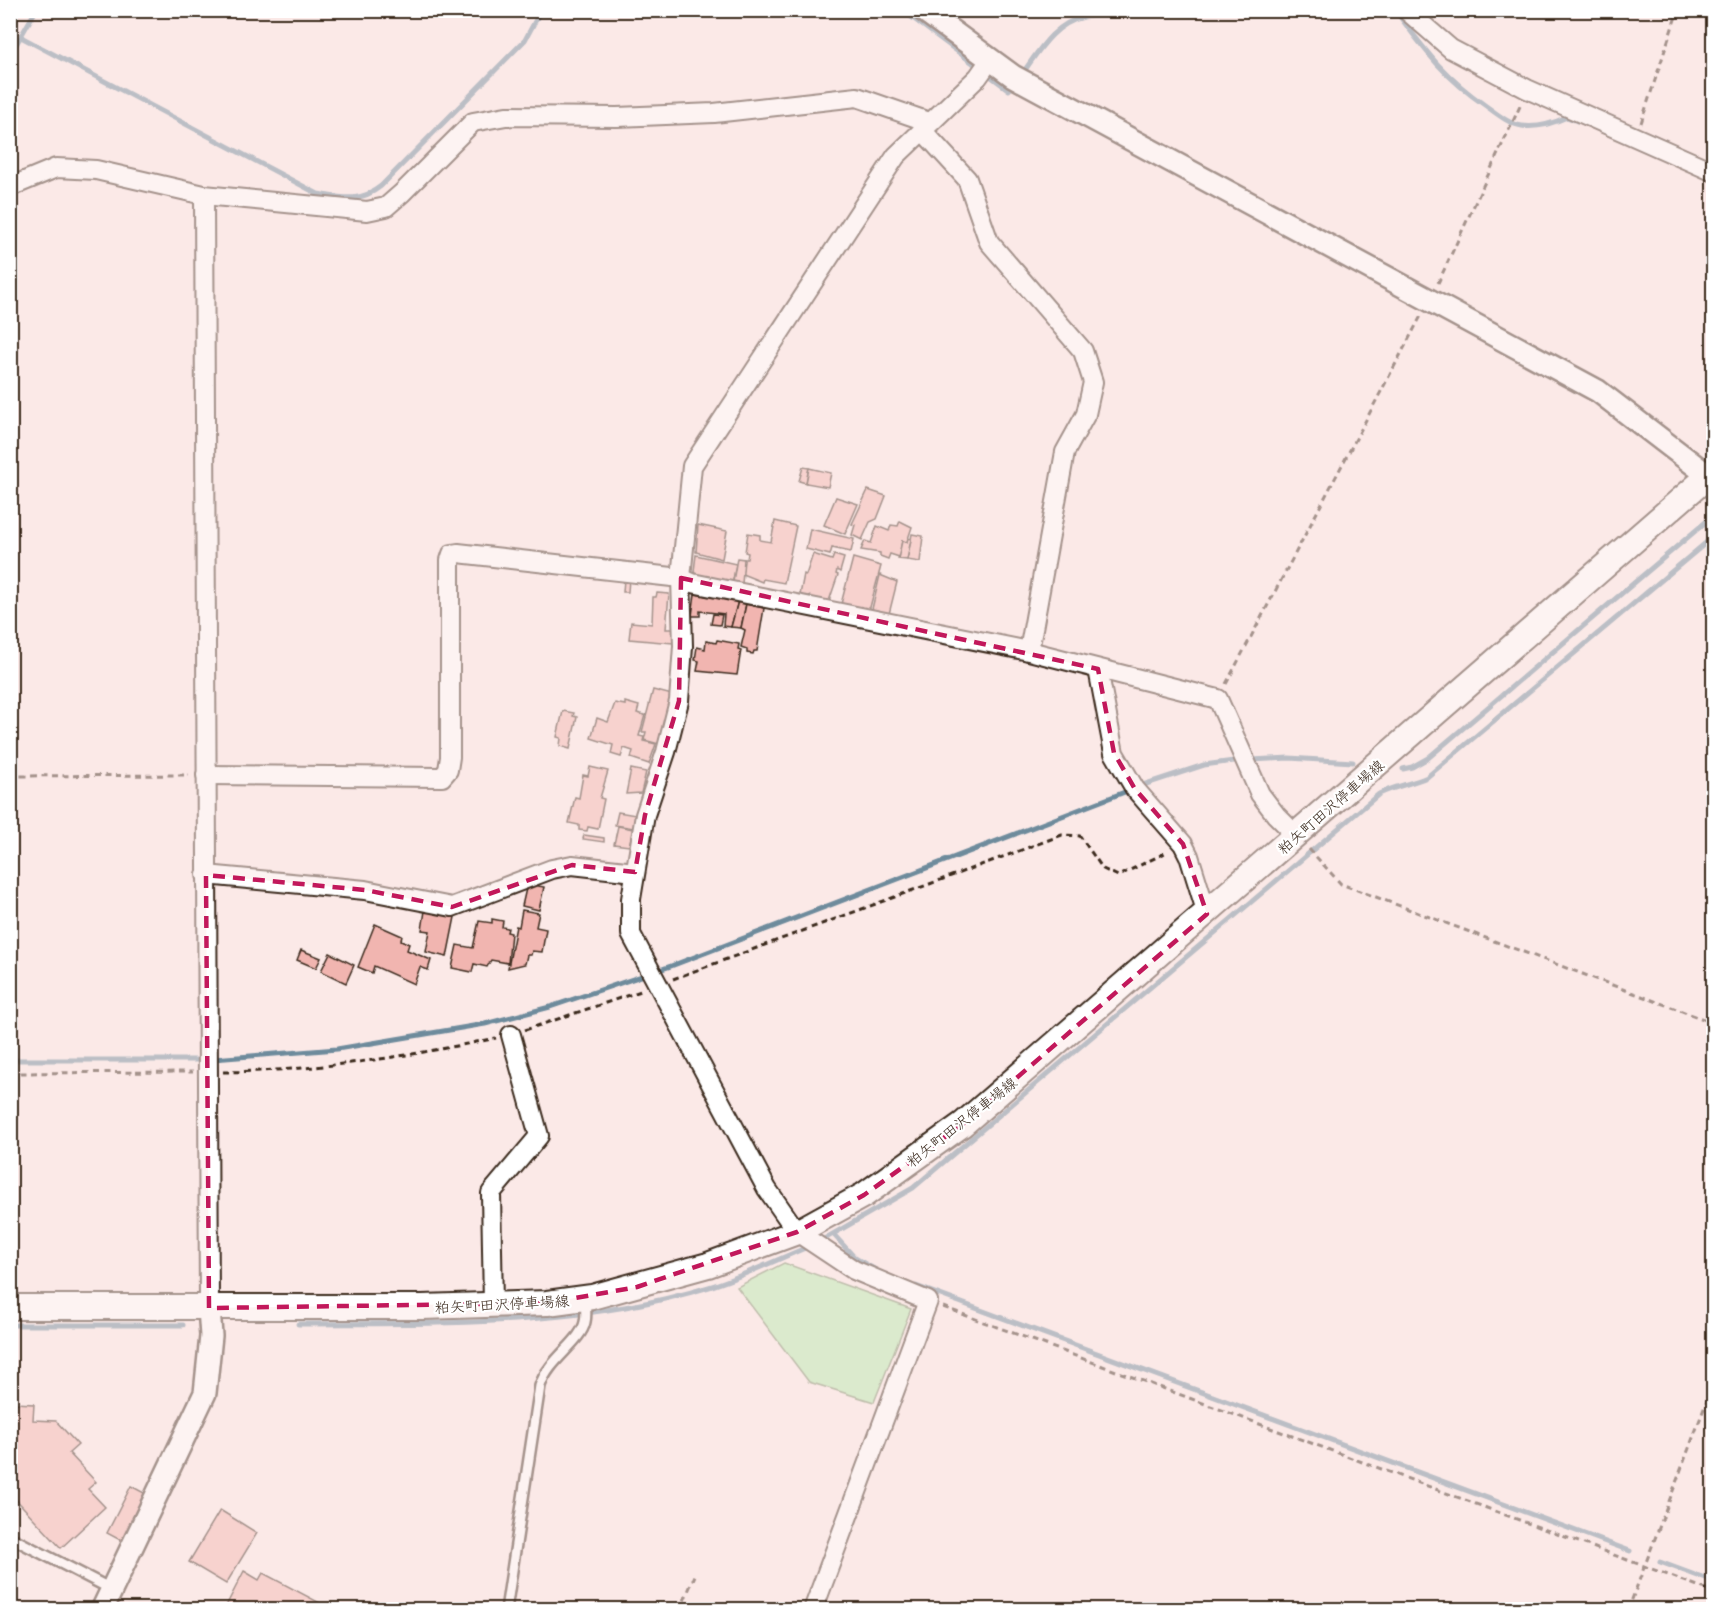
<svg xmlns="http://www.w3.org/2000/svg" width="1724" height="1620" font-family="'Playpen Sans','Klee One',sans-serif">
<rect width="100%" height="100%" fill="#fbe9e7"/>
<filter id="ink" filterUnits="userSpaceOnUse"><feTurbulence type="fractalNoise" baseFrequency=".0167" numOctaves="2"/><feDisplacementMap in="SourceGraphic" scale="12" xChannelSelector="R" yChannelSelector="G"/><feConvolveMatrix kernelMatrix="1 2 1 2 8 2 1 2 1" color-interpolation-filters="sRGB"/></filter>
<g filter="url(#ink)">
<polygon fill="#b4ebad" stroke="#788a66" stroke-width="1.5" points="784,1263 911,1309 874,1402 809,1382 737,1287"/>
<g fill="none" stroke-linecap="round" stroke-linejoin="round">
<g stroke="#6e8b9c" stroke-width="5">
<polyline points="902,10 1009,90 1014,84"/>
<path d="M1395 10C1426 52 1443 76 1486 106 1497 114 1509 124 1522 126 1537 128 1554 123 1567 117L1577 121"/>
<path d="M21 37 318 194C343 198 360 203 381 186L525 40 541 10"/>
<polyline points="10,55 36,10"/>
<path d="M1022 74C1038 52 1054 23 1084 17 1100 14 1115 19 1130 10"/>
<polyline points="1403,769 1412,767 1428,758 1714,515"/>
<polyline points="10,1060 201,1060 337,1049 485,1024 550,1007 671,966 1143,785 1204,765 1234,761 1289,758 1353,762"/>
<polyline points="834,1235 855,1258 874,1269"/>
<path d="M819 1242 913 1188 1379 794C1395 786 1411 784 1427 777L1714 536"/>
<polyline points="916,1286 1630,1551"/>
<path d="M298 1324C435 1323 576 1328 709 1287 744 1276 776 1260 810 1246"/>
<polyline points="10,1325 183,1325"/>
<polyline points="1660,1562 1714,1582"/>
</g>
</g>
<g fill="#f1b5b0" stroke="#3b2a1e" stroke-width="1.5">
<polygon points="803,467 809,468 806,483 799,481"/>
<polygon points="809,468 831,473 828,487 806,483"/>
<polygon points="868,490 886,496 877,519 870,522 862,540 852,535 855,525 852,524"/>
<polygon points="836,497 858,504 845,534 824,525"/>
<polygon points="775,521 796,526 784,583 763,579 762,582 742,574 744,559 747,559 748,553 745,552 748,533 760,535 760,540 771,542"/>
<polygon points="900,521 912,527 907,542 902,541 899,557 890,554 888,559 880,556 880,553 861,550 865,541 871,543 877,526 889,531 891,525 898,526"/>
<polygon points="698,525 727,531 722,559 696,552"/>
<polygon points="810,529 854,539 851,552 832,548 830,555 806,549"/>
<polygon points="912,534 923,536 920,562 907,560"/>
<polygon points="908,538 911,539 907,560 898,559 902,541 907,542"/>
<polygon points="813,554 832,560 834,555 844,558 840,572 837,570 836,574 838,575 828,604 800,595 804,574 806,575"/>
<polygon points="696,555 736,564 732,585 696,577 694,571"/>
<polygon points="737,558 744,559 742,584 733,582"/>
<polygon points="853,558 881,566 869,611 841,604"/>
<polygon points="880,575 897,582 889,614 872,609"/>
<polygon points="624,579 629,579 628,592 623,592"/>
<polygon points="657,593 669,594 666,629 675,629 673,643 629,639 631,622 652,624 653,597 656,597"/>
<polygon points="695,594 738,601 731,627 723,626 724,614 700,611 700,616 692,616"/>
<polygon points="738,601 746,604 741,628 731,627"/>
<polygon points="746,604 764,608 757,651 754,651 753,654 747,653 747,649 741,647 745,630 741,628"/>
<polygon points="713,614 722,615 720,625 711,624"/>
<polygon points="717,640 739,644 738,649 741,650 737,675 697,671 699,661 695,660 697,647 705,649 706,641 716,643"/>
<polygon points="653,690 672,695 659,744 644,740 646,732 642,732"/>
<polygon points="625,702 639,706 637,713 645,715 639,736 644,737 643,741 656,744 649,764 631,758 633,751 624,748 621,757 611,754 613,745 591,738 597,718 608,722 615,703 625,705"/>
<polygon points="563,711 574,713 573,716 577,717 570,749 560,746 561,738 557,737"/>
<polygon points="590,767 608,771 600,798 604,799 598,829 588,827 587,831 579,830 579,825 569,823 575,797 579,798 583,775 588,776"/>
<polygon points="631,769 646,772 641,793 626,794"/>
<polygon points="618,812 636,815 634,828 615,825"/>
<polygon points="618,826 633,829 629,846 614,844"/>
<polygon points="584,835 604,838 604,842 583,839"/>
<polygon points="527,884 544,887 539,910 522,906"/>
<polygon points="522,910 539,913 536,927 546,929 542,952 532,951 531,955 527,955 525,964 508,968 516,926 519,927"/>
<polygon points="425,911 455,917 447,957 426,952 430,931 422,930"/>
<polygon points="492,919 503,921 502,927 508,928 507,932 511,933 508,963 491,960 487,967 474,964 472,972 452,968 457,945 473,948 479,921 492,923"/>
<polygon points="375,924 402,936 401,940 409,944 407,950 431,960 428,970 420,967 414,984 374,966 372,973 358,967"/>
<polygon points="301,950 321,958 316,968 297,960"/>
<polygon points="330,953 354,965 346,983 321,971"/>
<polygon points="10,1400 14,1403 34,1404 33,1420 56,1421 78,1445 69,1453 96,1482 88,1489 105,1507 61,1548 10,1493"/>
<polygon points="131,1486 146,1494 122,1541 107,1533"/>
<polygon points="220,1510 257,1533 226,1584 189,1562"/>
<polygon points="244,1571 259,1580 263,1573 320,1603 317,1610 224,1610"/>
</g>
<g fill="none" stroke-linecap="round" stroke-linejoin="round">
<defs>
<g id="service">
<polyline points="10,1537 111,1589"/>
<path d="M506 1610 540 1386C548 1360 581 1342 585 1322 587 1314 585 1306 585 1298"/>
</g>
<g id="minor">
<polyline points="1406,10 1451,49 1527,89 1714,172"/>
<polyline points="922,130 967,179 989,242 1083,351 1093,382 1086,414 1065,452 1029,651"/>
<polyline points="10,187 56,168 96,170 204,195 367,211 386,207 402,193 473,122 506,116 617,117 714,113 857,97 929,122"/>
<polyline points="204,195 209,1308"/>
<polyline points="1098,669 1114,753 1135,789 1183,844 1189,856 1207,914"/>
<polyline points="206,775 442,777 448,770 450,757 450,560 452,554 458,553 681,578 692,583 1029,651 1218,699 1260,794 1276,815 1296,835"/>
<polyline points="206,875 365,890 452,907 552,869 572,865 635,872"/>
<polyline points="493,1305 491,1193 539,1136 511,1035"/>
<polyline points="813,1610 928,1301 854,1270 797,1232 767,1189 631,934 631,899 645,815 666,752 679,701 683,646 681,578 692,466 896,156 978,77 990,60"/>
</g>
<g id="tertiary">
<polyline points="923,10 1013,76 1598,391 1714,480"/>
<polyline points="102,1610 205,1393 211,1336 209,1308"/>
</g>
<polyline id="secondary" points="10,1307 422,1307 547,1303 592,1297 708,1265 797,1232 864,1195 963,1124 1714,471"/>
</defs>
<use href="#service" stroke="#3b2a1e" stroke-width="14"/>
<use href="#minor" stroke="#3b2a1e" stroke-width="22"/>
<use href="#tertiary" stroke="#3b2a1e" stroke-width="26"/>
<use href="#secondary" stroke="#3b2a1e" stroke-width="28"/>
<g stroke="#3b2a1e" stroke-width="3" stroke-dasharray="6 4.5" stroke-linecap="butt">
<polyline points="1641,123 1678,10"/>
<polyline points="1438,283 1521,104"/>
<polyline points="1226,684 1421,316"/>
<polyline points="10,776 189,775"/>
<polyline points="1309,849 1341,884 1714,1023"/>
<polyline points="673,979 1062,835 1080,836 1103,869 1118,876 1167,852"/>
<polyline points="525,1030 641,991"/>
<path d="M223 1072C315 1071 406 1057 496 1038"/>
<polyline points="10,1073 193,1072"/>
<polyline points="943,1307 1714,1592"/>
<polyline points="680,1610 696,1573"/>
<polyline points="1628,1610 1714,1382"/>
</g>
<use href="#service" stroke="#fff" stroke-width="9"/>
<use href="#minor" stroke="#fff" stroke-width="18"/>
<use href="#tertiary" stroke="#fff" stroke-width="21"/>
<use href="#secondary" stroke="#fff" stroke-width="24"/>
</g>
</g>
<path d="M0 0H1724V1620H0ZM681 578 1098 669 1114 753 1135 789 1183 844 1207 914 963 1124 864 1195 797 1232 637 1287 547 1303 209 1308 206 875 365 890 452 907 572 865 635 872 645 815 679 701Z" fill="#fbe9e7" fill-opacity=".55" fill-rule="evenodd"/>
<path fill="none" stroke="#c2185b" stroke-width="4.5" stroke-dasharray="12 8" stroke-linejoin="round" d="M681 578 1098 669 1114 753 1135 789 1183 844 1207 914 963 1124 864 1195 797 1232 637 1287 547 1303 209 1308 206 875 365 890 452 907 572 865 635 872 645 815 679 701Z"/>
<g text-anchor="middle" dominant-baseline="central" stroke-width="4.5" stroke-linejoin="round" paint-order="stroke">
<g font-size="15" fill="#3b2a1e" stroke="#fff">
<text transform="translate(1330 806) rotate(-41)">粕矢町田沢停車場線</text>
<text transform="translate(961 1121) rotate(-38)">粕矢町田沢停車場線</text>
<text transform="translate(502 1303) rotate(-3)">粕矢町田沢停車場線</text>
</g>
</g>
<rect width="1724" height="1620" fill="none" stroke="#fff" stroke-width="36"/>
<rect x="18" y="18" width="1688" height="1584" fill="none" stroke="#3b2a1e" stroke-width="2" filter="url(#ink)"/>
</svg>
